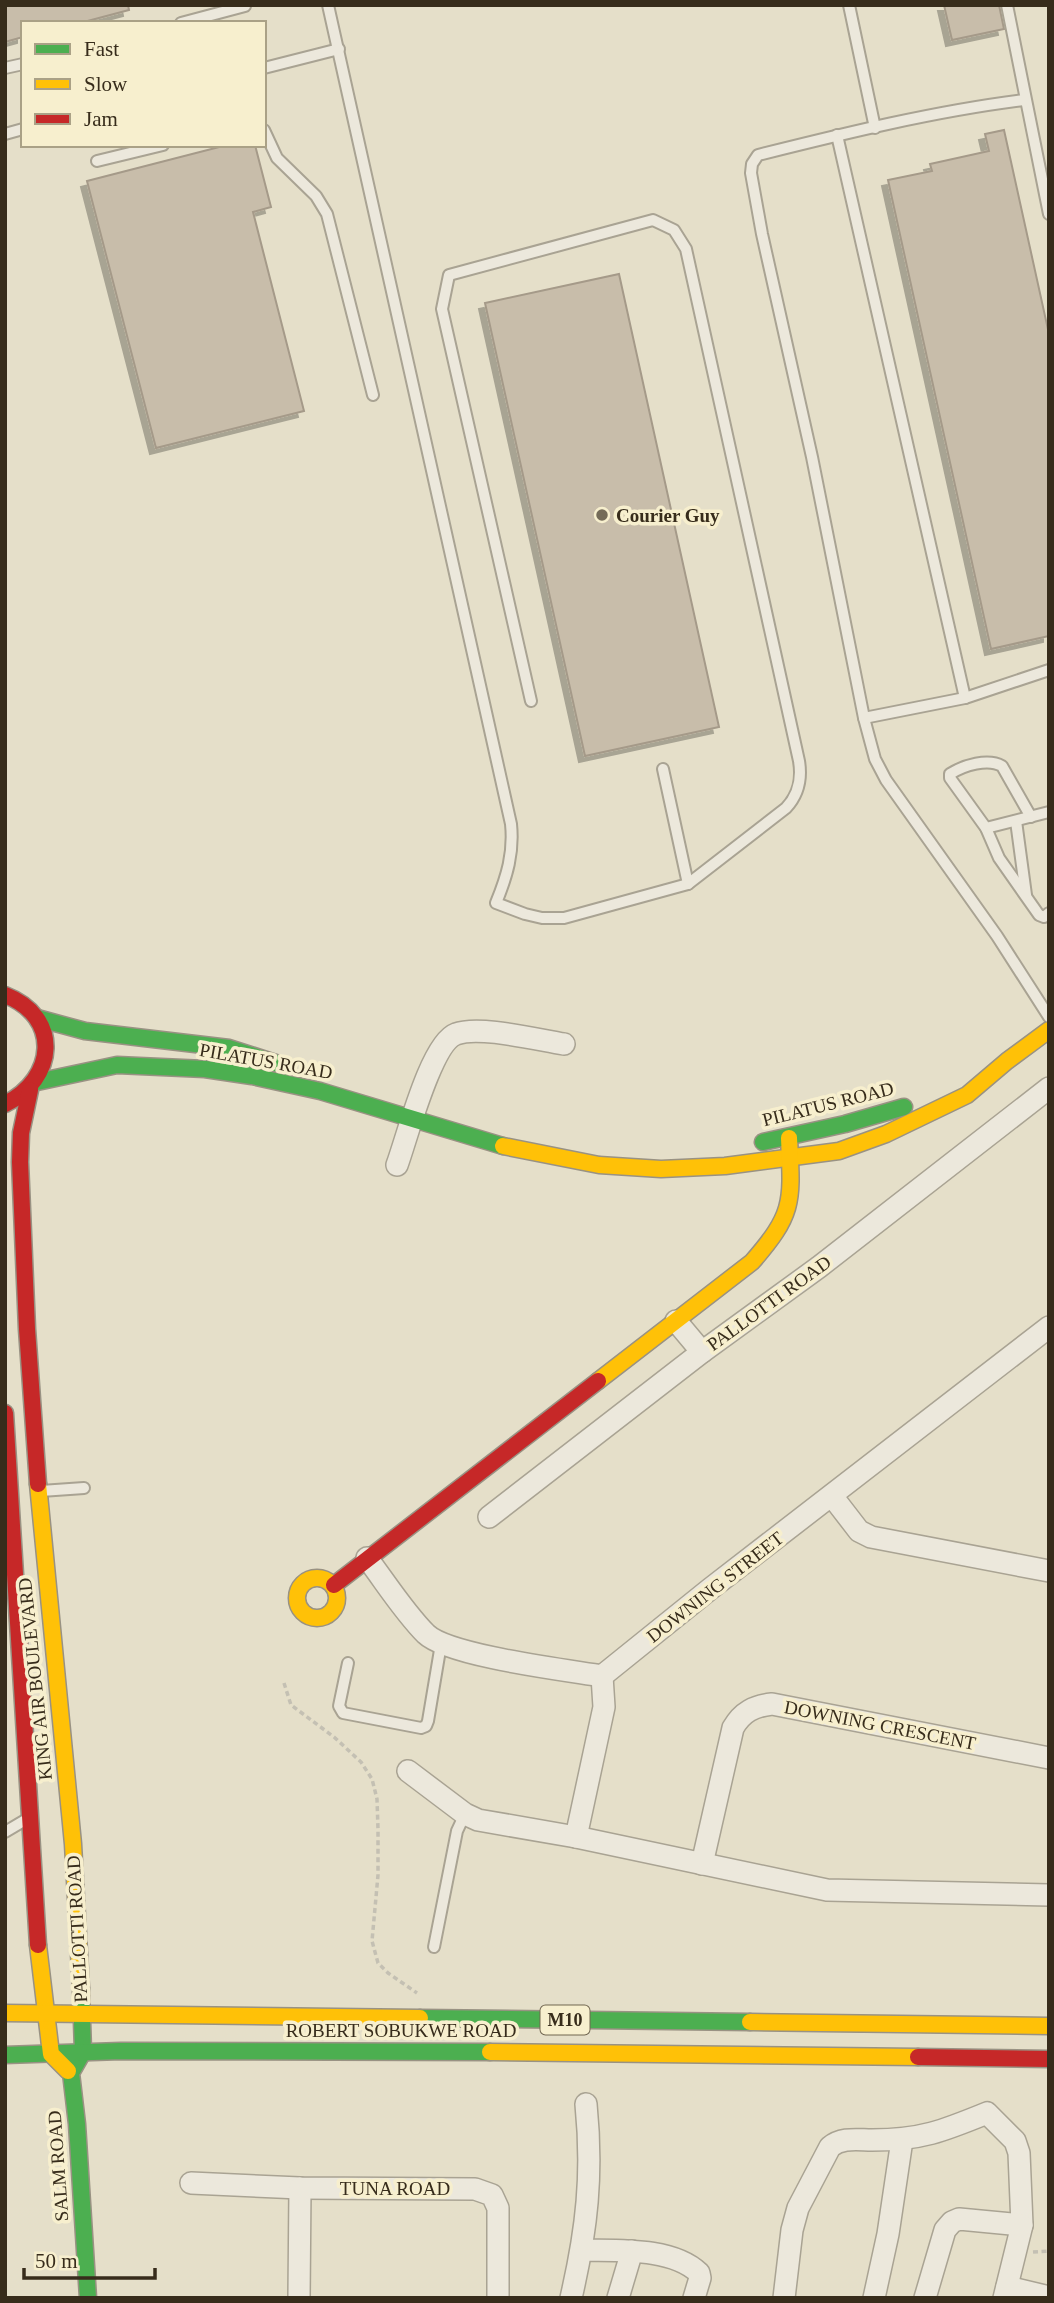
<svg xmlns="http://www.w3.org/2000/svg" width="1054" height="2303" font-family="'Times New Roman',serif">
<defs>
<filter id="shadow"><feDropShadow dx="-6" dy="6" stdDeviation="0" flood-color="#0004"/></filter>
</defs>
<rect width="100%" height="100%" fill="#e5dfc9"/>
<g fill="#c8bdaa" stroke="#a59a89" stroke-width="2" filter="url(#shadow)">
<polygon points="5,5 128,5 129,10 80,23 23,23 23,37 5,42"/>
<polygon points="944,5 999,5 1004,29 952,40"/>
<polygon points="1004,130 1049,334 1049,636 991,649 888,180 932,171 930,164 989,151 985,134"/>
<polygon points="227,145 255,145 271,207 253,212 304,411 156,448 87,181"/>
<polygon points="619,274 719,727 585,756 485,303"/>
</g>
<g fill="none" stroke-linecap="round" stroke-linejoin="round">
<defs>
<g id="lane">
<path d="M328 5 511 824C514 853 507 876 496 903L525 914 542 918H564L688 884 786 808C799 794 802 779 799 761L686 249 674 230 653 220 449 275 442 309 531 701"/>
<polyline points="849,5 875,128"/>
<polyline points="1007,5 1049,214"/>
<polyline points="181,23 245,6"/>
<polyline points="5,68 23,64"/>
<polyline points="264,68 339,49"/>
<path d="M1024 100C935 111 846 133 758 155L752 164 751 173 762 234 812 457 864 718 875 759 886 780 997 936 1049 1017"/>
<polyline points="264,130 277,158 316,196 327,214 373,395"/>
<polyline points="5,134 23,129"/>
<polyline points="837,135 965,698"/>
<polyline points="97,161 163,145"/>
<polyline points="864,718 965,698 1049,670"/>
<polyline points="663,769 688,884"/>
<path d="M1031 817 1002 766C988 758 964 765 950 774V778L986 828 999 858 1039 915 1044 917 1049 913"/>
<polyline points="1016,821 1026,895"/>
<polyline points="986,828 1049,812"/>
<polyline points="41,1491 84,1488"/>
<polyline points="348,1663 339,1706 343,1713 421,1728 426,1726 428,1721 441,1644"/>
<polyline points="5,1832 27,1819"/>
<polyline points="434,1947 457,1831 465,1814"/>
</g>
<g id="street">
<path d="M397 1165C407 1138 431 1043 456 1034 479 1025 538 1040 564 1044"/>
<polyline points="676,1321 702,1352"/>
<polyline points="832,1496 859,1531 871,1537 1049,1571"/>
<polyline points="489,1517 702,1352 819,1267 1049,1088"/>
<path d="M367 1558C386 1583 404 1612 426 1634 449 1656 566 1670 602 1676L710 1589 1049 1327"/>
<polyline points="408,1771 465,1814 478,1820 576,1837 827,1890 1049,1895"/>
<polyline points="576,1837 604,1707 602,1676"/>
<path d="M702 1864 733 1728C742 1712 754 1706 772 1704L1049 1758"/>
<polyline points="191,2183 300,2188 475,2189 492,2195 498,2208 498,2298"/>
<path d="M582 2250C617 2251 672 2247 699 2273L700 2278 694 2298"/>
<polyline points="1007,2287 1049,2297"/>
<polyline points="299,2298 300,2188"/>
<path d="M571 2298C587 2229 593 2174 586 2104"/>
<polyline points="618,2298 632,2251"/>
<path d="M784 2298 792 2230 798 2208 830 2147C842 2137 857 2140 872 2140 921 2140 943 2131 987 2113L1015 2141 1019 2153 1022 2225 1004 2298"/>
<polyline points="874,2298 888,2234 902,2140"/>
<polyline points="925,2298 945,2230 952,2222 959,2219 1022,2225"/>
</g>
<g id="fast">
<polyline points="37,1018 85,1031 229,1048 288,1067"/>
<polyline points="37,1082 117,1065 205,1069 252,1076 320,1091 503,1146"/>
<polyline points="763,1142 845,1124 904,1107"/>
<polyline points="81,1989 83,2052 71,2073 77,2124 88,2298"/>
<polyline points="420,2018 750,2022"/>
<polyline points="5,2055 121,2051 490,2052"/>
</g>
<g id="slow">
<polyline points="503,1146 599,1165 661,1169 725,1166 839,1151 886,1134 967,1095 1007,1061 1049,1030"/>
<path d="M598 1381 752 1262C795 1213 792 1201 789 1138"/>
<polyline points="38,1484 73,1844 81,1989"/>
<circle cx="317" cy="1598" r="20"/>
<polyline points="38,1945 51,2054 68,2071"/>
<polyline points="5,2013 420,2018"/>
<polyline points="750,2022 1049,2026"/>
<polyline points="490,2052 918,2057"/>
</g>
<g id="jam">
<path d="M5 995C62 1017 56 1079 5 1104"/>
<polyline points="30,1090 21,1133 20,1162 27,1329 38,1484"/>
<polyline points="5,1413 38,1945"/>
<polyline points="334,1585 598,1381"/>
<polyline points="918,2057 1049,2059"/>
</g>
</defs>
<use href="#lane" stroke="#a9a393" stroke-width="14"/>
<use href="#street" stroke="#a9a393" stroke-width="24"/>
<use href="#fast" stroke="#999283" stroke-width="19"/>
<use href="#slow" stroke="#999283" stroke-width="19"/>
<use href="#jam" stroke="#999283" stroke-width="19"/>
<g stroke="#c4c0b3" stroke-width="3.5" stroke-dasharray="5 3.5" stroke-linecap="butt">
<polyline points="284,1683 291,1705 334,1737 361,1762 372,1779 377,1799 378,1829 378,1875 372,1941 378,1963 388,1973 417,1993"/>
<polyline points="1033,2252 1049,2251"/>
</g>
<use href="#lane" stroke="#ece8dc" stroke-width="10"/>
<use href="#street" stroke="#ece8dc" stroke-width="21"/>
<use href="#fast" stroke="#4caf50" stroke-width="16"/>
<use href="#slow" stroke="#ffc107" stroke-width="16"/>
<use href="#jam" stroke="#c62828" stroke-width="16"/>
</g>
<circle fill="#746b58" stroke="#f7efce" stroke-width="2.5" cx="602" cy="515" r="7"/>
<g text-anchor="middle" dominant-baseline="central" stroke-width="7" stroke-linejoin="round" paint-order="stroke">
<rect fill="#f7efce" stroke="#716651" stroke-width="2" x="540.5" y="2005.5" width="49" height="29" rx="5"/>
<g font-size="18" font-weight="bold" fill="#372c1b">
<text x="565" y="2020">M10</text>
</g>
<g font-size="19" font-weight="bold" fill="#372c1b" stroke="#f7efce" text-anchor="start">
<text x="616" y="515">Courier Guy</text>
</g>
<g font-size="19" fill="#372c1b" stroke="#f7efce">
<text transform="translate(266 1061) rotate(10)">PILATUS ROAD</text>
<text transform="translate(828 1104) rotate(-14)">PILATUS ROAD</text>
<text transform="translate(769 1303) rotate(-36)">PALLOTTI ROAD</text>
<text transform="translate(715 1587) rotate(-38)">DOWNING STREET</text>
<text transform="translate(35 1679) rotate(-96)">KING AIR BOULEVARD</text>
<text transform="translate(880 1725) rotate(11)">DOWNING CRESCENT</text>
<text transform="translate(77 1929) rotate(-93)">PALLOTTI ROAD</text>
<text x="401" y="2030">ROBERT SOBUKWE ROAD</text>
<text transform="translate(58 2166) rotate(-94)">SALM ROAD</text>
<text x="395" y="2188">TUNA ROAD</text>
</g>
</g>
<rect width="1054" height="2303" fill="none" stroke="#372c1b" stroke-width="14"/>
<rect x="21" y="21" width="245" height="126" fill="#f7efce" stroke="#aaa186" stroke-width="2"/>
<rect x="35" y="44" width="35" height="10" fill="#4caf50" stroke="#aaa186" stroke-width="2"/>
<text x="84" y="56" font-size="21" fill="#372c1b">Fast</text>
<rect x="35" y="79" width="35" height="10" fill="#ffc107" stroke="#aaa186" stroke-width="2"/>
<text x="84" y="91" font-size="21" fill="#372c1b">Slow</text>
<rect x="35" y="114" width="35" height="10" fill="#c62828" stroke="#aaa186" stroke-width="2"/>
<text x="84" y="126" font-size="21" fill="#372c1b">Jam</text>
<path d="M24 2268v10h131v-10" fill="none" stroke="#372c1b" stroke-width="3.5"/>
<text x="35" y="2268" font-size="21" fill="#372c1b" stroke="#f7efce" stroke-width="5" paint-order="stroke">50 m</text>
</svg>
